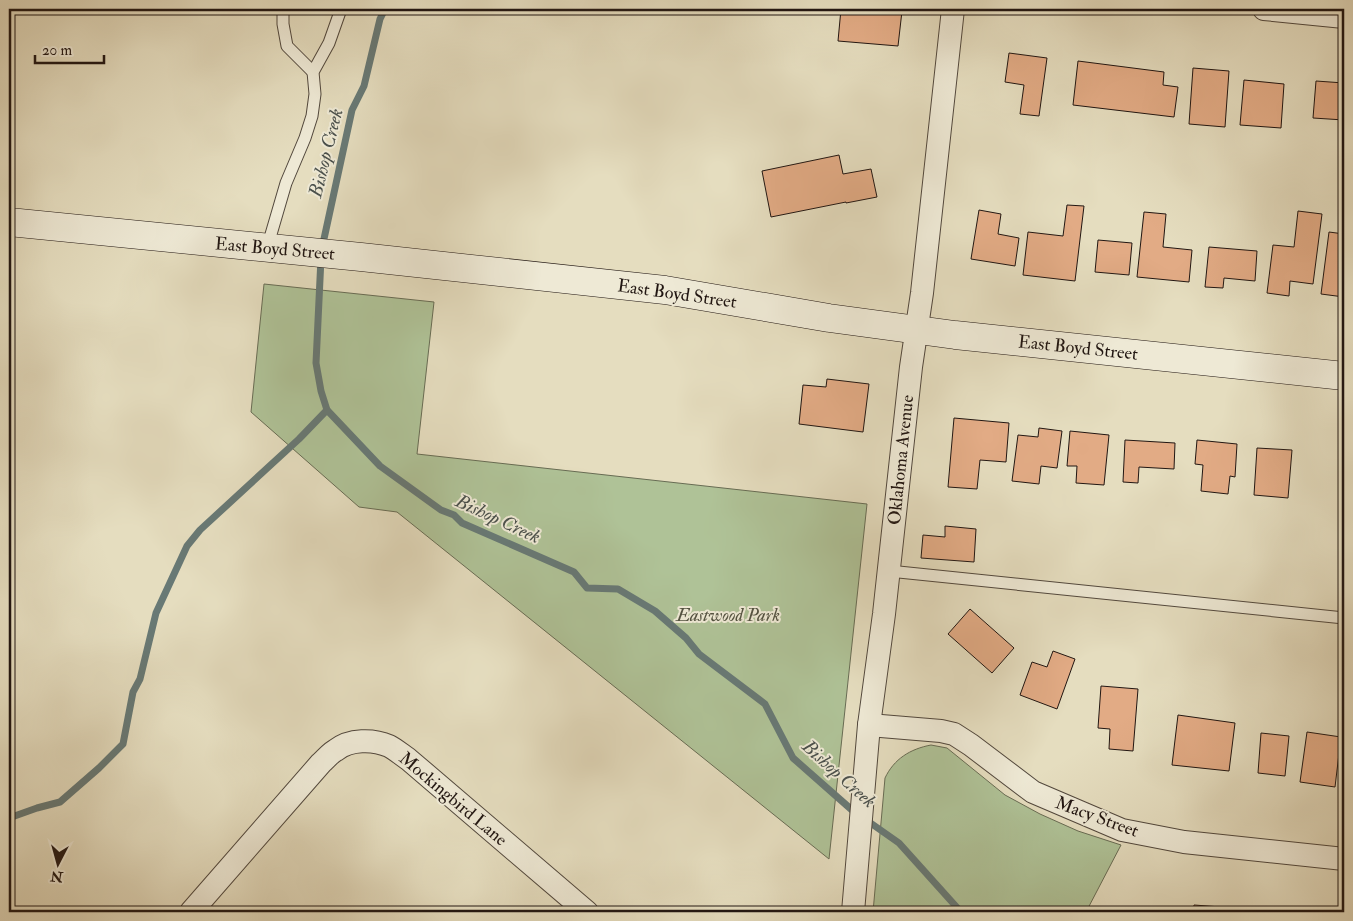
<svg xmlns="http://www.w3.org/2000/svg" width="1353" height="921" font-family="'IM FELL Double Pica',serif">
<rect width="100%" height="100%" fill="#e5ddbf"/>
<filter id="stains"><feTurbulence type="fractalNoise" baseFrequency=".004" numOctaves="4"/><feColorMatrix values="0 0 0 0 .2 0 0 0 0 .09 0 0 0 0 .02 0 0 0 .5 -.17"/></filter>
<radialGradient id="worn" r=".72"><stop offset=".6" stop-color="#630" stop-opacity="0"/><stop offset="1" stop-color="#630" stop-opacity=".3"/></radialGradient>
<g fill="#afc297" stroke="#686c54">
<polygon points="264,284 434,302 417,454 867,504 829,859 397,512 359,507 251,412"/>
<path d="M931 745 947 748 1005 795 1040 814 1078 831 1121 845 1086 912H873L885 778C894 759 910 749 931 745Z"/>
</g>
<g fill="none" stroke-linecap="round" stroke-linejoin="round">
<g stroke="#687975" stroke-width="7">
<polyline points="322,248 352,110 364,86 380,19 385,9"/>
<polyline points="321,258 316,363 321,391 327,410 380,466 441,510 454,515 462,523 574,572 587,588 618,589 655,611 686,638 699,654 765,704 793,758 852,810 899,843 961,912"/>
<polyline points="9,818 37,808 60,802 99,768 123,744 133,692 140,679 156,613 187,546 200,530 299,439 327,410"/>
</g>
</g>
<g fill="#e2ab85" stroke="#211612">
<polygon points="841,9 876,9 902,11 898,46 838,41"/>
<polygon points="1009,53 1047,58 1039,116 1020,114 1024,85 1005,82"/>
<polygon points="1078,61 1164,72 1163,85 1178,87 1174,117 1073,105"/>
<polygon points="1193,68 1229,71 1225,127 1189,124"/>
<polygon points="1244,80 1284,84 1281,128 1240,125"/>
<polygon points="1316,81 1344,83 1344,120 1313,118"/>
<polygon points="839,155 843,174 871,169 877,197 846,203 846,202 771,217 762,171"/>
<polygon points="1067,205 1084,206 1075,281 1023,275 1028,232 1063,236"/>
<polygon points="979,210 1001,214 998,234 1019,238 1015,266 971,259"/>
<polygon points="1298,211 1322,214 1313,284 1290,281 1289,296 1267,293 1273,245 1294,247"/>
<polygon points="1144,212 1166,214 1163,247 1192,250 1189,282 1137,277"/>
<polygon points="1329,232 1344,234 1344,297 1321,294"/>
<polygon points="1098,240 1132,243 1129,275 1095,272"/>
<polygon points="1209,247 1257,251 1255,281 1224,278 1223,288 1205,287"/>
<polygon points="827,379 869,384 863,432 799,424 803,385 826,387"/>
<polygon points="954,418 1009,423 1006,462 980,460 977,489 948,487"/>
<polygon points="1039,428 1062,431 1057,468 1041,466 1039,484 1012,481 1018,435 1038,437"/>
<polygon points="1070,431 1109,435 1104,485 1076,483 1077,466 1067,466"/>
<polygon points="1125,440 1175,443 1174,469 1139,467 1138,483 1123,482"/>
<polygon points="1197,440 1237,444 1235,477 1230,476 1228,494 1201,491 1203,465 1195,464"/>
<polygon points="1257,448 1292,450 1288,498 1254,495"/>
<polygon points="945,526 976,529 974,562 921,558 923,535 945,537"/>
<polygon points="970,609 1014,648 992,673 948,634"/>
<polygon points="1053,651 1075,659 1057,709 1020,695 1032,662 1047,667"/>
<polygon points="1101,686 1138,689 1133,751 1109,749 1110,729 1098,728"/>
<polygon points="1178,715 1235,723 1229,771 1172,765"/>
<polygon points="1307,732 1341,737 1335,787 1300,782"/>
<polygon points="1261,733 1289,736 1285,776 1258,773"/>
<polygon points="1194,905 1275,911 1275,912 1193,912"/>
</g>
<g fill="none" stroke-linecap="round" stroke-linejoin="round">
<defs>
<g id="lane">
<polyline points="283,9 283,24 287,46 313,72"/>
<polyline points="267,248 286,183 305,138 312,116 315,94 313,72 329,43 341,9"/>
<polyline points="889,571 1344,618"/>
</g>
<g id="street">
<polyline points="1264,9 1344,17"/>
<polyline points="869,725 941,731 954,734 971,745 1033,792 1122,830 1184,842 1344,859"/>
<path d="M191 912 321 763C326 759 330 753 336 750 350 739 373 739 389 746 395 749 402 755 408 759L587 912"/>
<polyline points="853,912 869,725 884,614 911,367 922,293 953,9"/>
</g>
<polyline id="secondary" points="9,222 361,257 665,290 829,318 955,335 1344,376"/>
</defs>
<use href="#lane" stroke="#52483d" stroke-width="13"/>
<use href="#street" stroke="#52483d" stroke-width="24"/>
<use href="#secondary" stroke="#211612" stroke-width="29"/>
<use href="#lane" stroke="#eee9d5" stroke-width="11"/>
<use href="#street" stroke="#eee9d5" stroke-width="22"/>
<use href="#secondary" stroke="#eee9d5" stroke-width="28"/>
</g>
<g text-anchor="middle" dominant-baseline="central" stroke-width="4" stroke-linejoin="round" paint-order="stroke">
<g font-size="18" fill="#211612" stroke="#eee9d5">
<text transform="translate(275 249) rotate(5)">East Boyd Street</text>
<text transform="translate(677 294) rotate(8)">East Boyd Street</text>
<text transform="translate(1078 348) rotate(6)">East Boyd Street</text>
<text transform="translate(901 460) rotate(-84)">Oklahoma Avenue</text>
<text transform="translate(453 799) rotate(40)">Mockingbird Lane</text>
<text transform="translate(1097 817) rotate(20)">Macy Street</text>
</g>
<g font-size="18" font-style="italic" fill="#535241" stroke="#eee9d5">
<text x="728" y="615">Eastwood Park</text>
</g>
<g font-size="19" font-style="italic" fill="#4a504c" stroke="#eee9d5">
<text transform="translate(326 153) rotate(-76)">Bishop Creek</text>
<text transform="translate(498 519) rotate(25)">Bishop Creek</text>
<text transform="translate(839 774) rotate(42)">Bishop Creek</text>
</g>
</g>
<rect width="1353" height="921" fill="none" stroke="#e5ddbf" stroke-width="30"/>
<rect x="10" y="10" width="1333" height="901" fill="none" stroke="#211612" stroke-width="2.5"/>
<rect x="15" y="15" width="1323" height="891" fill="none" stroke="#211612"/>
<g transform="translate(58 864) rotate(186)" stroke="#eee9d5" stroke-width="4" paint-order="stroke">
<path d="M0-4L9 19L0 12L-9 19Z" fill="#211612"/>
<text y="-8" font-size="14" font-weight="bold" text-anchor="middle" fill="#211612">N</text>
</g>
<path d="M35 55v8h69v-8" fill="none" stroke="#211612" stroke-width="2.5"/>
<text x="42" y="55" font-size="15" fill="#211612" stroke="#eee9d5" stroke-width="4" paint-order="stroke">20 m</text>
<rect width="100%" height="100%" filter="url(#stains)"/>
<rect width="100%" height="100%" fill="url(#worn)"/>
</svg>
